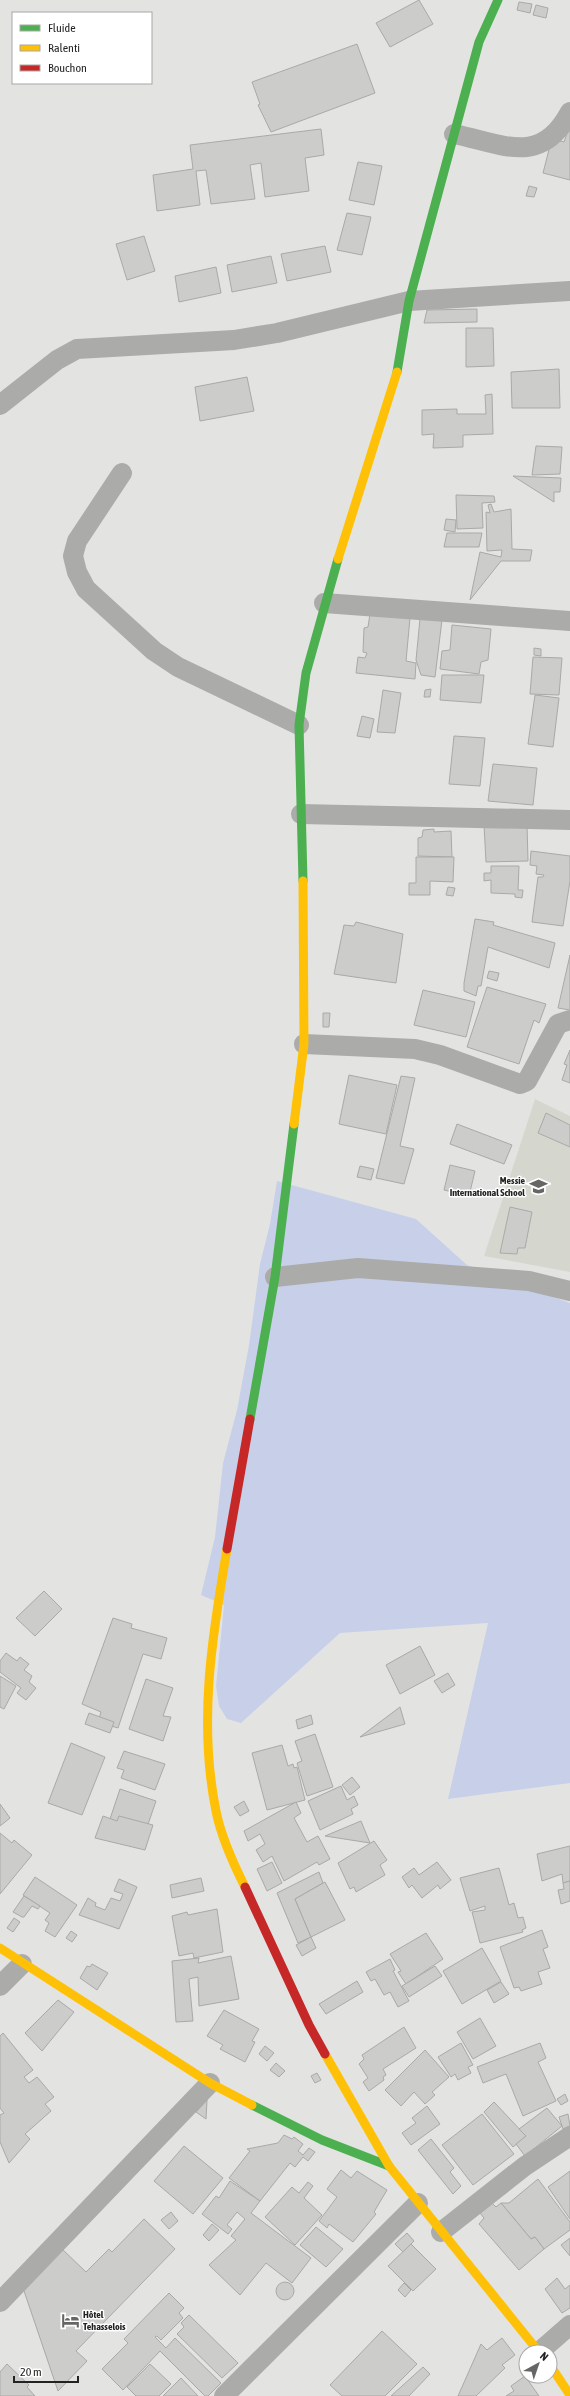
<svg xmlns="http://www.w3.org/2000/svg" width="570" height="2396" font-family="'Asap Condensed',sans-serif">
<rect width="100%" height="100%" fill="#e3e4e1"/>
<polygon fill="#d5d7cf" points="535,1099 570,1116 570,1272 484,1256"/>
<polygon fill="#c8d0e9" points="277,1181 416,1219 467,1265 570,1303 570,1783 448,1799 488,1623 340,1633 241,1723 227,1719 219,1706 216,1686 224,1605 201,1595 215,1537 223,1463 237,1410 249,1345 260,1264 270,1224"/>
<g fill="#ccccca" stroke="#a9aaa8">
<polygon points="419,0 433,24 390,47 376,23"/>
<polygon points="519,2 532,4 530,13 517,10"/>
<polygon points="536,5 548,8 546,18 533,15"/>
<polygon points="357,44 375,93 271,132 258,105 260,104 252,82"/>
<polygon points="570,125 570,180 543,173 552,138 564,142"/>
<polygon points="321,129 324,155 305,158 309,191 265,197 261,163 250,165 255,199 211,204 206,170 196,171 200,205 157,211 153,175 193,169 190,145"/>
<polygon points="358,162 382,166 374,205 349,200"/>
<polygon points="529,186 537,188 534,197 526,196"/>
<polygon points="347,213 371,217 362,255 337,250"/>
<polygon points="144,236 155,271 127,280 116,244"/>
<polygon points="325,246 331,272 287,281 281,254"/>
<polygon points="271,256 277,283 232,292 227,265"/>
<polygon points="216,267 221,293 179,302 175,276"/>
<polygon points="477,309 477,322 424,323 427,310"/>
<polygon points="466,328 493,328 494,366 466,367"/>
<polygon points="559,369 560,408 512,408 511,372"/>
<polygon points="247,377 254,411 200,421 195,387"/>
<polygon points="492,394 493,434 463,435 463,447 433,448 434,434 422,435 422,410 457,409 457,414 486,414 485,395"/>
<polygon points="536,446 562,447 560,474 532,475"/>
<polygon points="513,476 561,478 560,492 554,492 554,502"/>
<polygon points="456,495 494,496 495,502 482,503 483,528 457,529"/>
<polygon points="491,504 494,512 511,509 512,549 532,550 530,561 501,561 470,600 480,552 501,557 502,550 487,551 486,512 490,513 488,505"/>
<polygon points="446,519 456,520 455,532 444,530"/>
<polygon points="447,533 482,533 479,547 444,547"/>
<polygon points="370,614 410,618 406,661 416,663 415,679 356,673 358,657 365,658 367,653 363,652 364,628 368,627"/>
<polygon points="420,619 442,620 435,677 421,675 416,660"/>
<polygon points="452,625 491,629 488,660 481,662 479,674 440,669 442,651 450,650"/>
<polygon points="534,648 541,649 541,656 534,655"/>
<polygon points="533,657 562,658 559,695 530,694"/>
<polygon points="442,675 484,675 481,703 440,700"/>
<polygon points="431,689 430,697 424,697 425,690"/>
<polygon points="383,690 401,693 395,733 377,732"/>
<polygon points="535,695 559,698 553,747 528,744"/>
<polygon points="362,716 374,719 370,738 357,736"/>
<polygon points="454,736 485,738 480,786 449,784"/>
<polygon points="493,764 537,768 533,805 488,801"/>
<polygon points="527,824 528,861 486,862 484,825"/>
<polygon points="434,829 434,832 451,831 452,857 418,856 418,838 422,837 423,830"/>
<polygon points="531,851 570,856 570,881 563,926 532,922 538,877 543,877 544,875 536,874 537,866 530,865"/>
<polygon points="416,857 454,857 453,882 430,881 430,895 409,895 409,883 416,883"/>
<polygon points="491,866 519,866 518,890 523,890 522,898 515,897 515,894 491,893 491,880 484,881 484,873 491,873"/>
<polygon points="448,887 455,888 453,896 446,895"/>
<polygon points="475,919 494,922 493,925 555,943 549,968 488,947 481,986 478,986 476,996 464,991 464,983"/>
<polygon points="356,922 403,934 396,983 334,974 344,925 354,926"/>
<polygon points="570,955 570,1010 558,1008"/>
<polygon points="489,971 499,973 497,981 487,978"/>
<polygon points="487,987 546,1004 539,1023 534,1020 519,1064 467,1047"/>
<polygon points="423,990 475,1002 466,1037 414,1025"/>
<polygon points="323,1013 330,1013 329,1027 323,1027"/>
<polygon points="570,1050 570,1083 562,1080 567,1065 564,1064"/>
<polygon points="349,1075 397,1085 386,1134 339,1124"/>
<polygon points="401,1076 415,1078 400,1146 414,1149 404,1184 376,1178"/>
<polygon points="546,1113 570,1125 570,1147 538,1133"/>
<polygon points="457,1124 512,1145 504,1164 450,1144"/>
<polygon points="450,1165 475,1171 469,1196 444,1190"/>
<polygon points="360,1166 374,1169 371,1180 357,1177"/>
<polygon points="510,1207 532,1212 525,1248 518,1248 517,1254 500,1253"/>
<polygon points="44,1591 62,1609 35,1636 16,1618"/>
<polygon points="113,1618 132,1624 131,1628 167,1638 161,1659 143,1654 118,1728 98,1722 101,1712 82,1704"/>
<polygon points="420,1646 435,1675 400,1694 386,1665"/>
<polygon points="6,1653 17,1661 20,1657 29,1664 24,1670 32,1676 29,1682 36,1688 26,1700 17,1693 21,1688 0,1672 0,1661"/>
<polygon points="448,1673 455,1685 442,1693 434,1681"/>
<polygon points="0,1676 16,1686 4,1709 0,1707"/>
<polygon points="146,1679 173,1688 163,1716 171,1717 163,1741 129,1729"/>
<polygon points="400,1707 405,1724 360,1737"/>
<polygon points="89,1713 114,1722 110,1733 85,1724"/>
<polygon points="311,1715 313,1724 298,1729 296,1720"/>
<polygon points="315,1734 333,1787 307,1796 297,1763 302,1761 295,1741"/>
<polygon points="71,1743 105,1757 82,1815 48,1803"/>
<polygon points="282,1745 288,1766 293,1764 294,1768 297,1767 305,1800 267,1810 252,1753"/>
<polygon points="124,1751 165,1764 155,1790 121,1778 124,1770 117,1768"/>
<polygon points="352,1777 360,1787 350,1795 342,1785"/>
<polygon points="341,1786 347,1800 354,1796 358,1805 351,1809 353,1814 320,1830 308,1801"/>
<polygon points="120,1789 156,1801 145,1833 109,1822"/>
<polygon points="244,1801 249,1811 240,1816 234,1807"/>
<polygon points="296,1802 301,1813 294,1818 307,1842 318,1836 330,1859 319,1865 317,1862 284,1881 272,1856 263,1862 256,1850 265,1844 260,1834 248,1841 244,1831"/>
<polygon points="0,1804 10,1818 0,1826"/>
<polygon points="103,1816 117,1821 119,1816 153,1825 145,1850 95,1838"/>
<polygon points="361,1821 370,1843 325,1836"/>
<polygon points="0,1833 12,1843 14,1840 32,1855 0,1894"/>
<polygon points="374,1841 387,1860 380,1865 385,1875 356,1892 354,1887 350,1889 338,1863"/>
<polygon points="570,1846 570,1881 563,1883 562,1874 542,1881 537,1854"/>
<polygon points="272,1862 282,1883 267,1891 257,1869"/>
<polygon points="437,1862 451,1880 440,1889 438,1885 422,1898 412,1885 409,1888 402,1877 414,1868 419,1875"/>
<polygon points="499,1868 509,1905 514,1903 518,1918 523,1917 526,1928 522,1930 523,1932 480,1943 472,1912 485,1910 485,1906 470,1911 460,1878"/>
<polygon points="319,1872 323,1883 295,1899 311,1937 298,1943 277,1893"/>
<polygon points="35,1877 77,1905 55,1937 45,1931 49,1923 45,1920 50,1913 23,1895"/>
<polygon points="201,1878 204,1891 172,1898 170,1885"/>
<polygon points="119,1879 137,1887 119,1929 79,1915 88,1898 96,1903 95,1906 105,1910 111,1898 120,1901 123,1894 114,1891"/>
<polygon points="570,1881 570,1901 561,1904 558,1890 564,1889 563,1883"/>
<polygon points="325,1882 345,1920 311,1937 295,1899"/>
<polygon points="24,1896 40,1906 38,1909 32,1906 24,1917 22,1917 13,1912"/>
<polygon points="217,1909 223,1952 194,1958 193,1953 179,1956 172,1916 187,1912 188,1915"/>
<polygon points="14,1918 20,1922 13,1932 7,1928"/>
<polygon points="542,1930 548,1947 543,1949 550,1968 538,1972 542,1984 521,1991 519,1987 514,1988 500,1947"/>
<polygon points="71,1931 77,1935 72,1942 66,1938"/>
<polygon points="426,1933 443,1959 406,1984 398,1972 401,1971 390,1954"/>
<polygon points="311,1937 316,1948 302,1956 296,1945"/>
<polygon points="482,1948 501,1981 462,2004 443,1971"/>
<polygon points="231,1956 239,1999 199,2006 198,1977 189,1979 193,2021 176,2022 172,1961 199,1958 198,1963"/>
<polygon points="390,1959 395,1970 393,1971 409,2001 398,2007 390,1992 384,1995 375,1979 371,1981 366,1972"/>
<polygon points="92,1964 108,1973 97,1990 80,1978 87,1966 90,1967"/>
<polygon points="435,1966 442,1976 409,1997 402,1986"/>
<polygon points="357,1981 363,1992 326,2014 319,2004"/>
<polygon points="501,1982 509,1994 494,2003 487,1990"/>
<polygon points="58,2000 74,2012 42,2051 25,2033"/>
<polygon points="224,2010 259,2029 252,2041 255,2042 245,2062 220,2049 223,2045 207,2036"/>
<polygon points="480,2018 496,2046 473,2059 457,2032"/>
<polygon points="404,2027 416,2048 383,2069 386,2075 383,2077 384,2080 369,2091 363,2082 368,2078 359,2064 364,2059 362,2055"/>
<polygon points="3,2033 33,2070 24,2077 29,2083 37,2077 54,2097 45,2104 51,2111 25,2134 30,2139 9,2163 0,2142 0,2115 4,2113 0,2108 0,2036"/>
<polygon points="461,2043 473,2065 468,2067 471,2073 458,2080 455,2074 451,2077 438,2057"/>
<polygon points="540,2043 546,2058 538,2062 556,2101 523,2116 506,2074 483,2083 477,2067"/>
<polygon points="265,2046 274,2053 267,2061 259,2054"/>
<polygon points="425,2050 449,2077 432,2092 435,2095 425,2104 414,2092 401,2106 385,2090"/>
<polygon points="276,2063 285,2071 279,2077 270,2070"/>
<polygon points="317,2073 321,2080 315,2083 311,2076"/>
<polygon points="565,2094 568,2101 561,2105 557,2099"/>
<polygon points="207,2100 206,2119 196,2112"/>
<polygon points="494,2102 526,2136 513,2147 484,2112"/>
<polygon points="427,2106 440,2124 411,2145 402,2133 416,2123 412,2118"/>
<polygon points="547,2108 562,2126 525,2156 516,2144 526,2136 519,2129"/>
<polygon points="482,2114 514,2154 473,2185 442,2145"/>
<polygon points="568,2114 570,2126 563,2129 559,2117"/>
<polygon points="284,2135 292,2139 294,2137 303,2144 298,2151 303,2155 309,2148 315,2152 308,2161 303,2157 295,2167 290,2163 260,2201 229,2178 250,2151 247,2149 278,2143"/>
<polygon points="431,2139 454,2168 450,2172 461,2186 453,2194 418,2150"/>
<polygon points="184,2146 223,2178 193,2214 154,2181"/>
<polygon points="341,2170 351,2178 357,2171 387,2190 374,2212 376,2214 353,2242 329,2224 327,2228 319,2221 337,2197 327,2189"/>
<polygon points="570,2171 570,2219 548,2187"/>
<polygon points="538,2179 570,2222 570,2230 544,2249 535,2237 531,2239 501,2203 509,2203"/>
<polygon points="230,2181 260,2201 251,2213 311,2258 292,2283 266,2263 240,2295 209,2265 236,2240 231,2236 245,2219 237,2212 227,2225 232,2229 228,2234 202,2214 216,2196 219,2198"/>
<polygon points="308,2182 313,2186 304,2198 322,2215 295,2245 265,2217 292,2187 299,2193"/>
<polygon points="491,2202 496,2207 501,2203 531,2239 535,2237 544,2249 519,2270 479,2224 484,2218 480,2213"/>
<polygon points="171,2212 178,2221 169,2229 161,2220"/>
<polygon points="144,2219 175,2249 76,2351 87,2361 58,2391 23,2288 62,2249 86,2272 109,2249 112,2252"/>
<polygon points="212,2224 219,2230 209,2241 203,2235"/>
<polygon points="316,2227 343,2249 326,2267 300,2245"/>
<polygon points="407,2233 414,2241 403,2252 395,2244"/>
<polygon points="570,2238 570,2256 561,2245"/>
<polygon points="411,2244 436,2269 413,2291 388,2266"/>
<polygon points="557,2278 565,2289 570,2285 570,2308 562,2313 545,2289"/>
<circle cx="285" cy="2291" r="9"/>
<polygon points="404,2283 411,2290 405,2297 398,2290"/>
<polygon points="169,2293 184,2308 179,2313 183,2318 161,2340 157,2336 155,2337 166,2348 175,2338 221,2383 208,2396 205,2396 160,2351 123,2390 102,2369 128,2343 124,2339"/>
<polygon points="189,2315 238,2363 222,2378 177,2334 184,2327 181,2323"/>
<polygon points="382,2331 417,2364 385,2396 342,2396 330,2385"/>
<polygon points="502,2338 515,2355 502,2365 505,2368 476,2396 458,2396 481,2344 487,2350"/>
<polygon points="7,2364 29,2385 27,2387 35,2396 0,2396 0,2372"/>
<polygon points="150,2364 171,2384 159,2396 136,2396 127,2387"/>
<polygon points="423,2367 430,2374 409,2396 391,2396"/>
<polygon points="525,2376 539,2396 506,2396 514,2391 511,2386"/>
<polygon points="181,2378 198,2396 163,2396"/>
</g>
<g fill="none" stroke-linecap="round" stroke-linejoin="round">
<g stroke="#ababaa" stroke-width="20">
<path d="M454 134C503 144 541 167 570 112"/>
<polyline points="0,405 57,360 77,349 234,340 277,333 409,301 570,291"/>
<polyline points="122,473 77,541 73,556 77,572 86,589 154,651 178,667 299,725"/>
<polyline points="324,603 570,621"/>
<polyline points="301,814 570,820"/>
<polyline points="304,1044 415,1049 440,1055 520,1084 527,1081 558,1024 570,1020"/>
<polyline points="275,1277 358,1268 529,1281 570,1291"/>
<polyline points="0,1986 22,1964"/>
<polyline points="441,2232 525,2166 570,2136"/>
<polyline points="0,2302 210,2083"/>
<polyline points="539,2352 570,2325"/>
<polyline points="224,2396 418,2203"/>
</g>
<g stroke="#4caf50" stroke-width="9">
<polyline points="397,372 409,301 479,42 498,0"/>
<polyline points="303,881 299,725 306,673 338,559"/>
<polyline points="250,1419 275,1277 294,1124"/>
<polyline points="252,2105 322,2140 389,2166"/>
</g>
<g stroke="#ffc107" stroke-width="9">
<polyline points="338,559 397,372"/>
<polyline points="294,1124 304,1044 303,881"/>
<path d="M227 1549C212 1636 198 1723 216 1811 221 1837 233 1863 245 1887"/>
<polyline points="0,1948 210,2083 252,2105"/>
<polyline points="325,2054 389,2166 539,2352"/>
<polyline points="550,2365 570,2395"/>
</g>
<g stroke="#c62828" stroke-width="9">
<polyline points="227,1549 250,1419"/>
<polyline points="245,1887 309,2025 325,2054"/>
</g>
</g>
<defs>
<symbol id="school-bare" viewBox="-9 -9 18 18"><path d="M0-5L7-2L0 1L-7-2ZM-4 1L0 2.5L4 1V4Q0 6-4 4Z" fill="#666765" stroke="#fff" stroke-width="2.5" paint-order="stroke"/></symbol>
<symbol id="hotel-bare" viewBox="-9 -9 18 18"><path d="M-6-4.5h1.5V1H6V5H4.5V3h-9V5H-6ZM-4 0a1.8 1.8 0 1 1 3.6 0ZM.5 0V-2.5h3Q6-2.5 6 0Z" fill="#666765" stroke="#fff" stroke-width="2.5" paint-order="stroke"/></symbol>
</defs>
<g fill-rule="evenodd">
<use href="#school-bare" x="526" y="1174" width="25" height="25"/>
<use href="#hotel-bare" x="58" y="2308" width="25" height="25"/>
</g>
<g text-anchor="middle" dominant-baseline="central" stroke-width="3" stroke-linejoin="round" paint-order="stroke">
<g font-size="10" font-weight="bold" fill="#232422" stroke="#fff" text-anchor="end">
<text x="525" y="1180">Messie<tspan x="525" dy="12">International School</tspan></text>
<text x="83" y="2314" text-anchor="start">Hôtel<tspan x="83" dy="12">Tehasselois</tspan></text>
</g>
</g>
<rect x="12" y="12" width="140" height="72" fill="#ffffff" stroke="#a7a7a7"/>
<rect x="20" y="25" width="20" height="6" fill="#4caf50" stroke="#a7a7a7"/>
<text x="48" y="32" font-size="12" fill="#232422">Fluide</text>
<rect x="20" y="45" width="20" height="6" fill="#ffc107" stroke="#a7a7a7"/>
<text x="48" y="52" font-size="12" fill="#232422">Ralenti</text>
<rect x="20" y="65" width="20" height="6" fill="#c62828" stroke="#a7a7a7"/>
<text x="48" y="72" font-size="12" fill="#232422">Bouchon</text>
<g transform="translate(538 2364) rotate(40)"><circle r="19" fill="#ffffff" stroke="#a7a7a7"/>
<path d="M0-3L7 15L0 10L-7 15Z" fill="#666765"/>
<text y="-6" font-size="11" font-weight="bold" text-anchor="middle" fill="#232422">N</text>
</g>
<path d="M14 2376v6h64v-6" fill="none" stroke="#232422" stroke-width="2"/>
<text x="20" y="2376" font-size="12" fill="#232422" stroke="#ffffff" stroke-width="3" paint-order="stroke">20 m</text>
</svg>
